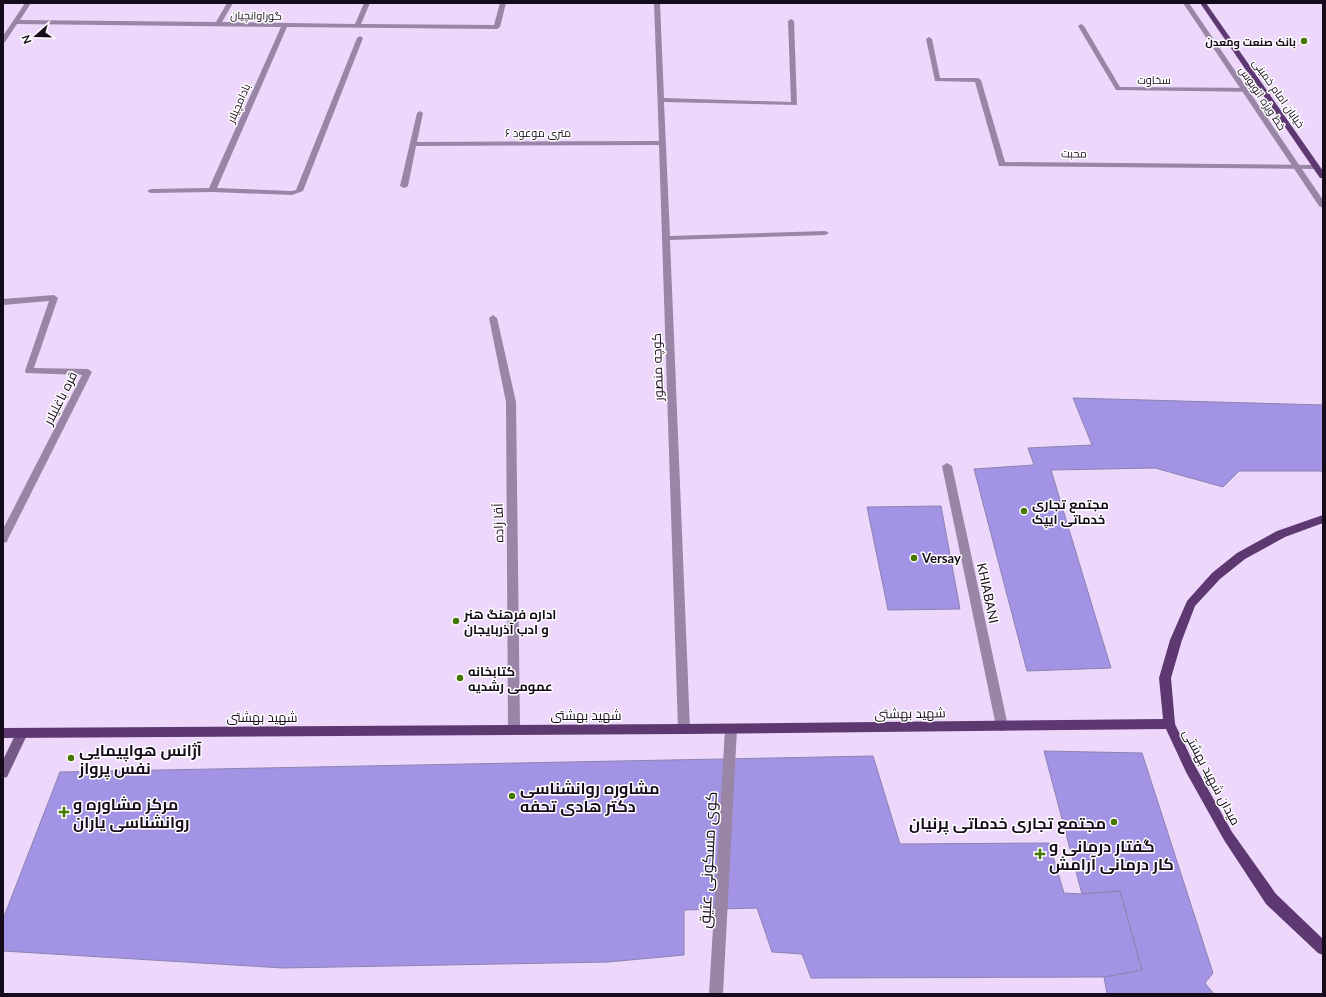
<svg xmlns="http://www.w3.org/2000/svg" width="1326" height="997" font-family="Lato,Cairo,sans-serif">
<rect width="100%" height="100%" fill="#edd7fb"/>
<g fill="#a393e4" stroke="#8b83b0">
<polygon points="1073,398 1323,405 1323,471 1239,471 1223,487 1155,468 1051,470 1111,668 1027,671 974,469 1034,465 1028,448 1092,445"/>
<polygon points="941,506 960,609 888,610 867,507"/>
<polygon points="1044,751 1142,753 1213,973 1205,983 1214,994 1107,994 1104,977 1142,970 1120,891 1082,894"/>
<polygon points="873,756 900,844 1049,843 1064,893 1082,894 1120,891 1142,970 1104,977 811,978 802,954 772,952 757,908 684,910 684,955 608,962 283,968 3,951 3,919 60,772"/>
</g>
<g fill="none" stroke-linecap="round" stroke-linejoin="round">
<polygon fill="#9985a5" fill-rule="evenodd" points="1183,3 1189,3 1323,200 1323,208 1319,206"/>
<g fill="#9985a5" fill-rule="evenodd">
<polygon points="25,3 31,3 20,20 216,22 227,3 233,3 222,22 355,24 364,3 370,3 361,24 494,25 500,3 506,3 500,27 497,29 287,27 217,188 292,191 296,190 357,38 360,36 363,38 303,191 292,195 212,192 151,193 147,191 151,189 209,188 281,27 17,24 5,42 3,43 3,36"/>
<polygon points="654,3 660,3 664,98 791,102 788,21 791,19 794,21 797,105 664,102 670,236 825,231 829,233 825,235 670,240 690,729 688,733 684,734 680,733 678,729 659,145 416,146 408,186 404,188 400,186 417,113 420,111 423,113 417,142 659,141"/>
<polygon points="1081,24 1084,26 1120,87 1263,88 1266,90 1263,92 1116,90 1078,26"/>
<polygon points="929,37 932,39 940,78 978,78 981,80 1005,162 1316,165 1320,167 1316,169 999,166 975,82 935,81 926,39"/>
<polygon points="54,295 58,298 34,368 88,369 92,372 8,539 7,542 3,543 3,529 82,375 26,373 25,371 49,301 3,305 3,299"/>
<polygon points="493,315 497,318 516,402 520,729 518,733 514,734 510,733 508,729 506,402 489,318"/>
<polygon points="947,463 952,466 1008,726 1006,730 1002,731 998,730 996,726 942,466"/>
<polygon points="731,724 735,725 737,729 723,994 709,994 725,729 727,725"/>
</g>
<polygon fill="#765887" fill-rule="evenodd" points="22,728 26,729 28,733 7,777 3,778 3,760 18,729"/>
<g fill="#5d3871" fill-rule="evenodd">
<polygon points="1200,3 1206,3 1323,171 1323,178 1320,178"/>
<polygon points="1323,515 1323,523 1285,537 1245,559 1220,579 1195,606 1182,640 1171,678 1175,724 1194,764 1232,832 1276,894 1323,939 1323,955 1318,953 1266,904 1224,840 1186,772 1166,729 684,734 3,738 3,728 684,724 1163,719 1159,678 1170,640 1187,601 1212,573 1237,553 1277,531"/>
</g>
</g>
<g fill="#447600" stroke="#fff" stroke-width="1.5">
<circle cx="1304" cy="41" r="4"/>
<circle cx="1024" cy="511" r="4"/>
<circle cx="914" cy="558" r="4"/>
<circle cx="456" cy="621" r="4"/>
<circle cx="460" cy="678" r="4"/>
<circle cx="71" cy="758" r="4"/>
<circle cx="512" cy="796" r="4"/>
<path d="M62 806h4v4h4v4h-4v4h-4v-4h-4v-4h4z"/>
<circle cx="1114" cy="822" r="4"/>
<path d="M1038 848h4v4h4v4h-4v4h-4v-4h-4v-4h4z"/>
</g>
<g text-anchor="middle" dominant-baseline="central" stroke-width="3" stroke-linejoin="round" paint-order="stroke">
<g font-size="11" fill="#150b1a" stroke="#fff">
<text transform="translate(256 15) rotate(1)">گوراوانچیان</text>
<text x="1154" y="79">سخاوت</text>
<text transform="translate(1279 93) rotate(55)">خیابان امام خمینی</text>
<text transform="translate(1263 98) rotate(56)">خط ویژه اتوبوس</text>
<text transform="translate(238 103) rotate(-66)">بادامچیلار</text>
<text x="538" y="132">۶ متری موعود</text>
<text transform="translate(1074 153) rotate(1)">محبت</text>
</g>
<g font-size="11" font-weight="bold" fill="#150b1a" stroke="#fff" text-anchor="end">
<text x="1296" y="41">بانک صنعت ومعدن</text>
</g>
<g font-size="13" fill="#150b1a" stroke="#fff">
<text transform="translate(657 367) rotate(-92)">کوچه منصور</text>
<text transform="translate(60 398) rotate(-63)">قره باغلیلار</text>
<text transform="translate(498 523) rotate(-91)">آقا زاده</text>
<text transform="translate(988 593) rotate(78)">KHIABANI</text>
<text transform="translate(910 713) rotate(-1)">شهید بهشتى</text>
<text x="586" y="715">شهید بهشتى</text>
<text x="262" y="717">شهید بهشتى</text>
<text transform="translate(1212 777) rotate(62)">میدان شهید بهشتی</text>
</g>
<g font-size="13" font-weight="bold" fill="#150b1a" stroke="#fff" text-anchor="start">
<text x="1032" y="504">مجتمع تجاری<tspan x="1032" dy="15">خدماتی ایپک</tspan></text>
<text x="922" y="558">Versay</text>
<text x="464" y="614">اداره فرهنگ هنر<tspan x="464" dy="15">و ادب آذربایجان</tspan></text>
<text x="468" y="671">کتابخانه<tspan x="468" dy="15">عمومی رشدیه</tspan></text>
</g>
<g font-size="16" font-weight="bold" fill="#150b1a" stroke="#fff" text-anchor="start">
<text x="79" y="749">آژانس هواپیمایی<tspan x="79" dy="18">نفس پرواز</tspan></text>
<text x="520" y="787">مشاوره روانشناسی<tspan x="520" dy="18">دکتر هادی تحفه</tspan></text>
<text x="73" y="803">مرکز مشاوره و<tspan x="73" dy="18">روانشناسی یاران</tspan></text>
<text x="1106" y="822" text-anchor="end">مجتمع تجاری خدماتی پرنیان</text>
<text x="1049" y="845">گفتار درمانی و<tspan x="1049" dy="18">کار درمانی آرامش</tspan></text>
</g>
<g font-size="16" fill="#150b1a" stroke="#fff">
<text transform="translate(707 860) rotate(-87)">کوی مسکونی عتیق</text>
</g>
</g>
<rect width="1326" height="997" fill="none" stroke="#150b1a" stroke-width="8"/>
<g transform="translate(36 36) rotate(250)" stroke="#ffffff" stroke-width="3" paint-order="stroke">
<path d="M0-3L7 15L0 10L-7 15Z" fill="#150b1a"/>
<text y="-6" font-size="11" font-weight="bold" text-anchor="middle" fill="#150b1a">N</text>
</g>
</svg>
